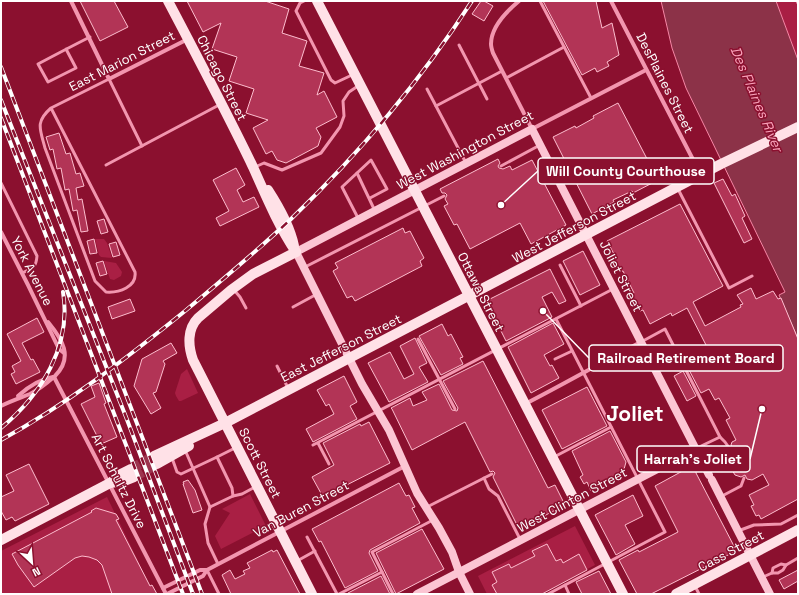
<svg xmlns="http://www.w3.org/2000/svg" width="799" height="595" font-family="'Space Grotesk',sans-serif">
<rect width="100%" height="100%" fill="#8b102f"/>
<g fill="#a91f44">
<polygon points="776,1 798,1 798,60"/>
<polygon points="95,239 104,239 107,243 112,258 101,257 99,255"/>
<polygon points="104,261 116,263 122,272 121,276 114,280 110,279"/>
<polygon points="187,369 198,393 181,401 179,401 176,396 175,393 181,374"/>
<polygon points="250,494 266,526 221,549 215,536 230,513 222,509"/>
<polygon points="107,497 154,594 1,594 1,551"/>
<polygon points="575,526 595,565 540,594 487,594 478,576"/>
</g>
<polygon fill="#8c3248" stroke="#f687a6" points="661,1 776,1 798,60 798,339 779,295 785,292 686,88 672,48"/>
<g fill="#b23456" stroke="#fdbdce">
<polygon points="80,1 114,1 128,27 100,41"/>
<polygon points="187,1 265,1 289,9 282,33 307,41 299,66 324,73 317,95 324,91 337,117 316,128 321,137 318,146 286,163 277,160 272,151 266,154 253,128 268,120 246,113 254,89 229,81 237,57 212,49 221,23 203,32"/>
<polygon points="481,1 484,1 493,6 484,21 472,14"/>
<polygon points="543,1 596,1 602,28 612,23 619,55 607,62 609,66 597,72 595,68 582,75"/>
<polygon points="618,103 658,180 633,193 632,191 613,200 614,202 592,214 553,137 575,126 576,128 594,118 593,116"/>
<polygon points="59,133 66,154 70,153 76,174 80,173 84,186 76,188 78,200 82,199 88,231 81,232 77,210 73,211 69,189 65,190 61,168 57,169 53,149 50,150 46,137"/>
<polygon points="498,159 500,163 498,166 499,168 503,169 510,166 512,170 532,160 566,225 531,244 520,223 470,249 457,224 454,225 444,206 448,204 445,199 447,195 445,193 442,193 440,189"/>
<polygon points="236,168 245,185 237,190 243,202 254,197 259,207 220,226 216,218 229,211 213,180"/>
<polygon points="723,179 732,196 735,194 745,216 742,218 752,239 744,243 714,183"/>
<polygon points="680,204 723,286 693,302 705,326 741,307 740,305 743,304 737,295 751,288 756,299 773,291 778,299 781,298 798,339 798,499 761,519 759,515 756,516 751,506 754,505 749,495 769,485 763,474 752,480 747,479 745,475 741,477 735,475 729,465 727,459 729,452 733,450 731,445 732,442 736,440 726,420 730,418 719,398 715,400 709,389 701,393 688,368 697,364 694,358 703,353 701,348 706,345 687,308 672,316 671,313 650,324 643,310 640,311 631,294 634,293 623,271 620,272 611,255 614,254 607,241"/>
<polygon points="104,219 108,232 101,234 97,221"/>
<polygon points="403,228 405,233 410,231 424,258 420,261 422,266 355,301 352,296 347,298 333,271 338,268 335,263"/>
<polygon points="94,239 97,253 90,254 87,241"/>
<polygon points="116,242 120,255 113,257 109,244"/>
<polygon points="583,251 600,285 580,295 563,261"/>
<polygon points="103,261 107,274 100,276 96,263"/>
<polygon points="550,269 566,301 559,304 552,292 542,297 552,317 506,341 486,301"/>
<polygon points="130,299 135,311 112,319 108,307"/>
<polygon points="37,318 44,332 22,343 31,360 33,359 40,372 16,384 11,374 15,372 12,366 21,361 7,334"/>
<polygon points="553,323 564,344 544,355 550,366 552,365 559,378 531,393 508,347"/>
<polygon points="442,324 448,336 451,334 463,357 460,358 463,364 441,375 419,336"/>
<polygon points="415,338 427,363 419,367 428,382 389,402 368,363 390,352 404,379 414,374 400,346"/>
<polygon points="171,343 177,353 163,361 165,364 156,392 153,393 161,408 151,414 134,386 142,359"/>
<polygon points="483,361 548,488 555,485 565,505 519,529 493,477 495,473 493,471 490,472 465,422 412,450 392,409 391,408 410,398 413,406 427,400 422,392 439,384 452,410 457,411 458,408 443,381"/>
<polygon points="683,371 696,396 687,401 674,376"/>
<polygon points="344,376 357,402 350,406 357,419 313,442 306,429 334,414 329,404 326,406 317,390"/>
<polygon points="99,383 106,403 104,404 117,437 101,444 81,404 95,397 91,386"/>
<polygon points="587,387 607,426 562,449 542,410"/>
<polygon points="369,422 390,463 323,497 312,477 334,465 323,443 360,424 361,426"/>
<polygon points="610,431 626,462 623,473 596,486 597,488 591,491 587,482 584,484 580,477 583,475 572,451"/>
<polygon points="29,464 49,504 15,521 12,517 6,520 1,511 1,497 14,491 6,475"/>
<polygon points="688,468 696,471 696,473 735,548 734,552 651,594 637,594 619,560 638,550 639,552 678,532 655,486"/>
<polygon points="188,480 195,490 202,510 193,513 183,484 184,484 183,482"/>
<polygon points="399,483 406,496 409,495 415,507 412,508 420,523 370,550 369,553 378,571 345,588 321,541 319,542 312,529"/>
<polygon points="633,495 643,516 625,525 635,544 616,555 595,515"/>
<polygon points="96,508 116,514 119,519 116,520 150,586 152,585 157,594 112,594 102,565 97,560 89,557 82,556 75,558 34,587 18,565 12,554 92,512 91,511"/>
<polygon points="422,529 444,569 396,594 376,553"/>
<polygon points="547,544 556,561 561,559 563,563 579,554 587,570 542,594 497,594 492,585 497,582 492,572 509,564 511,568 535,556 532,551"/>
<polygon points="272,550 273,552 277,550 300,594 231,594 222,575 230,570 235,579 245,574 243,571 250,568 247,563"/>
<polygon points="798,570 798,581 784,589 779,580"/>
<polygon points="599,571 611,594 582,594 576,582"/>
<polygon points="381,576 390,594 348,594 348,593"/>
</g>
<g fill="none" stroke-linecap="round" stroke-linejoin="round">
<g stroke="#9c344e" stroke-width="10" stroke-dasharray="10 5" stroke-linecap="butt">
<polyline points="131,469 154,456"/>
<polyline points="134,477 157,464"/>
</g>
<g stroke="#f296af" stroke-width="3">
<polyline points="304,1 300,3 296,11 331,80 335,83 352,75"/>
<polyline points="540,1 591,98"/>
<polyline points="797,1 798,3"/>
<polyline points="459,45 487,99"/>
<path d="M66 49 76 68 48 82 38 64C55 55 72 46 90 37"/>
<polyline points="506,78 564,47"/>
<polyline points="427,89 466,163"/>
<polyline points="436,106 502,71"/>
<path d="M51 108 135 272C137 287 119 293 106 292L95 281 45 148C40 129 35 122 51 108L109 79 142 146"/>
<polyline points="106,165 219,105"/>
<polyline points="501,166 540,145"/>
<polyline points="255,167 264,163 282,170 321,153 340,127 344,116 343,101 349,92 358,86"/>
<polyline points="357,173 375,211"/>
<path d="M1 183 37 256C36 268 33 268 22 273"/>
<polyline points="678,189 729,288 752,276"/>
<polyline points="358,218 342,187 371,160 387,189 370,198"/>
<polyline points="560,265 581,306"/>
<polyline points="305,267 444,196"/>
<polyline points="234,290 240,297 246,308"/>
<polyline points="293,307 317,294"/>
<polyline points="418,339 455,409"/>
<polyline points="641,342 665,329 666,331 720,437 697,448"/>
<polyline points="555,359 572,351"/>
<polyline points="277,366 288,388"/>
<polyline points="720,437 725,442 730,449"/>
<polyline points="318,443 329,464"/>
<polyline points="313,445 613,289"/>
<polyline points="185,450 210,507 205,524 208,543 218,564"/>
<polyline points="217,457 235,448"/>
<polyline points="554,457 611,427"/>
<polyline points="172,458 177,472 181,474 217,457 232,488 233,496 210,507"/>
<polyline points="484,478 489,489 498,496 520,539"/>
<polyline points="233,496 242,494 255,487"/>
<polyline points="722,496 741,486 744,478"/>
<polyline points="427,507 492,474"/>
<polyline points="738,531 754,525 781,524 798,515"/>
<polyline points="307,537 337,594"/>
<polyline points="297,561 315,551"/>
<polyline points="207,570 219,594"/>
<polyline points="772,573 773,568 781,564 786,565 798,558"/>
<polyline points="763,577 772,573 778,573 783,570 786,565"/>
<polyline points="565,585 569,594"/>
<polyline points="695,586 699,594"/>
<polyline points="339,594 382,572"/>
<polyline points="393,594 372,552 433,520"/>
<polyline points="548,594 665,532 556,319"/>
</g>
<g stroke="#f296af" stroke-width="4">
<polyline points="71,1 109,79 188,39"/>
<path d="M519 1C507 11 491 27 491 44 491 47 492 50 493 53L532 129 646 70"/>
<polyline points="611,1 701,175"/>
<polyline points="1,232 28,285 59,349 64,353"/>
<polyline points="54,377 166,594"/>
<path d="M18 396C28 387 40 379 53 377"/>
<path d="M525 404C564 384 602 362 641 342"/>
<path d="M1 406C11 401 20 398 30 394 40 389 47 383 55 376 74 357 62 339 48 322"/>
<polyline points="163,588 200,570 207,570"/>
<polyline points="167,594 203,576 207,570 405,466"/>
</g>
<g stroke="#fcc5d3" stroke-width="8">
<polyline points="712,480 770,594"/>
<polyline points="417,594 696,449"/>
<polyline points="470,594 459,572 452,552 439,528 417,493 389,430 362,384 296,252 532,129 709,475"/>
</g>
<g stroke="#ffe1e7" stroke-width="10">
<path d="M168 1C197 56 226 111 253 167 266 196 278 225 296 252"/>
<polyline points="317,1 623,594"/>
<path d="M268 190C279 207 290 226 294 246"/>
<path d="M296 252 253 274 231 290 198 318C187 329 188 346 193 360L312 594"/>
<polyline points="154,456 225,423 721,164 798,127"/>
<polyline points="157,464 189,446"/>
<polyline points="110,483 124,481 134,477"/>
<polyline points="1,540 110,483 121,474 131,469"/>
<polyline points="676,594 798,530"/>
</g>
<defs>
<g id="rail">
<polyline points="1,67 202,594"/>
<polyline points="1,100 126,417 193,594"/>
<polyline points="1,118 183,594"/>
<path d="M1 428C41 395 72 346 63 292"/>
<path d="M1 440C67 404 127 358 185 311 221 281 257 251 291 219 359 154 421 80 472 1"/>
</g>
</defs>
<use href="#rail" stroke="#fff" stroke-width="4"/>
<use href="#rail" stroke="#8b102f" stroke-width="2.5" stroke-dasharray="8" stroke-linecap="butt"/>
</g>
<g text-anchor="middle" dominant-baseline="central" stroke-width="3" stroke-linejoin="round" paint-order="stroke">
<g font-size="13" fill="#fff" stroke="#8b102f">
<text transform="translate(122 61) rotate(-27)">East Marion Street</text>
<text transform="translate(222 78) rotate(63)">Chicago Street</text>
<text transform="translate(665 83) rotate(63)">DesPlaines Street</text>
<text transform="translate(465 150) rotate(-28)">West Washington Street</text>
<text transform="translate(574 227) rotate(-28)">West Jefferson Street</text>
<text transform="translate(32 271) rotate(63)">York Avenue</text>
<text transform="translate(621 276) rotate(63)">Joliet Street</text>
<text transform="translate(481 292) rotate(63)">Ottawa Street</text>
<text transform="translate(341 348) rotate(-27)">East Jefferson Street</text>
<text transform="translate(260 463) rotate(63)">Scott Street</text>
<text transform="translate(119 481) rotate(63)">Art Schultz Drive</text>
<text transform="translate(572 500) rotate(-28)">West Clinton Street</text>
<text transform="translate(301 509) rotate(-28)">Van Buren Street</text>
<text transform="translate(731 551) rotate(-28)">Cass Street</text>
</g>
<g font-size="14" font-style="italic" fill="#f9a2ba" stroke="#8b102f">
<text transform="translate(757 99) rotate(67)">Des Plaines River</text>
</g>
<g font-size="21" font-weight="bold" fill="#fff" stroke="#8b102f">
<text x="635" y="413">Joliet</text>
</g>
</g>
<path fill="none" stroke="#fff" stroke-width="1.5" d="M501 205L538 171M543 311L589 358M762 409L750 459"/>
<g fill="#fff" stroke="#8b102f" stroke-width="1.5">
<circle cx="501" cy="205" r="4"/>
<circle cx="543" cy="311" r="4"/>
<circle cx="762" cy="409" r="4"/>
</g>
<g fill="#8b102f" stroke="#fff" stroke-width="1.5">
<rect x="538" y="158" width="176" height="26" rx="4"/>
<rect x="589" y="345" width="194" height="26" rx="4"/>
<rect x="637" y="446" width="113" height="26" rx="4"/>
</g>
<g font-size="14" text-anchor="middle" font-weight="bold" fill="#fff">
<text x="626" y="176">Will County Courthouse</text>
<text x="686" y="363">Railroad Retirement Board</text>
<text x="693" y="464">Harrah's Joliet</text>
</g>
<rect width="799" height="595" fill="none" stroke="#ffffff" stroke-width="4"/>
<g transform="translate(32 563) rotate(154)" stroke="#8b102f" stroke-width="3" paint-order="stroke">
<path d="M0-3L7 15L0 10L-7 15Z" fill="#ffffff"/>
<text y="-6" font-size="11" font-weight="bold" text-anchor="middle" fill="#ffffff">N</text>
</g>
</svg>
